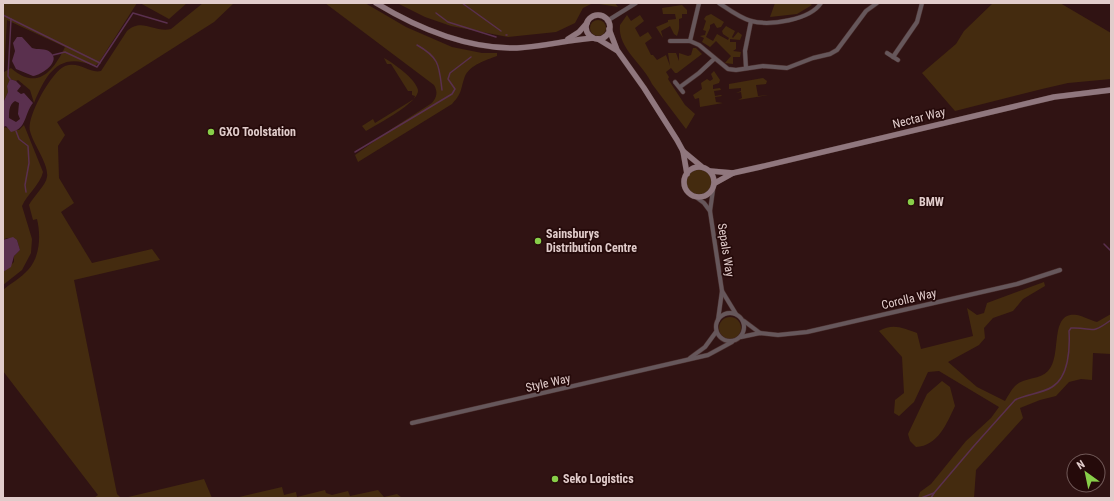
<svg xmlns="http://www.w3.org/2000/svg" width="1114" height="501" font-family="'Roboto Condensed',sans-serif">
<rect width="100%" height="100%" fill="#301313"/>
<g fill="#442b0f" fill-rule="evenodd">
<path d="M3 3H137L98 64 94 66C59 51 46 74 34 103L30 90 18 80 16 81 10 79 7 86 8 92 3 103ZM7 20 65 47C53 72 37 91 11 68L4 72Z"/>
<polygon points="140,3 187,3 169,19"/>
<path d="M203 3H234L214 22 57 122 65 135 58 146 59 178 74 203 61 212 92 263 152 249 160 260 74 280 117 494 121 498H94L98 495 3 371V290C11 283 21 278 28 270 40 257 41 236 37 219L33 220 29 205C33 197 46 185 47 177 49 164 33 144 30 131 26 118 51 72 65 66 80 61 89 74 101 71L127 31C142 17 154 33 171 29Z"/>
<path d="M325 3H365L406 27 452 47 482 53H497V56C486 60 470 65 465 76 460 90 463 92 452 104L358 162 355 155 393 128 432 103C437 97 438 92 434 85Z"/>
<polygon points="397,3 615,3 618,7 593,3 583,8 575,23 556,32 508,37 451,26 425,17"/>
<polygon points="775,3 809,3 812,5 797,14 770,17"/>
<polygon points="993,3 1060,3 1111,33 1111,79 1068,83 1042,89 955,111 922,73 956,44 964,31"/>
<path d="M682 5 687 10V14H682V18L679 19C679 27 680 28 677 36L674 34 670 26 661 31 663 38 656 27 668 22V20L676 19 675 14H663L662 8Z"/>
<polygon points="711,14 724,22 721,27 717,28 714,23 710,25 710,28 706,37 713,41 717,34 728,40 729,38 723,34 722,31 726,26 735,31 732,37 733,38 738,32 742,35 740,40 730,39 730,42 736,42 736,49 733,51 741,52 740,57 733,57 733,64 725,63 731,56 716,41 710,47 702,42 704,38 700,36 705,35 706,31 703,30 706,21 704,19 706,16"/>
<path d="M627 15 631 21 640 15 644 21 635 28 640 37 648 32 652 38 645 43 651 55H653L657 60 666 55 670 66 668 53H676L679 61V53L688 56 691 55 693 48H696L702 54 677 73H675L671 68 666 72 669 77 668 79 685 105 695 114 686 129 652 84C644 65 617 48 620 25Z"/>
<circle cx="598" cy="28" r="8"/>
<path d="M384 58C393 63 416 79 418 90 420 102 376 125 366 131L362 126 373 119 375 123 414 99 415 96 412 95V91H408L391 64H387Z"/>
<polygon points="714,71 720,80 719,83 713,85 713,89 720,88 721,90 714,91 715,96 721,95 722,96 715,97 716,102 723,103 700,107 699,98 695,99 693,95 702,89 701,83 707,79 710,81 713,79 711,74"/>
<polygon points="763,78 767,81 766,84 756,85 758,96 769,95 738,100 742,98 741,92 736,93 741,91 741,88 729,89 729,84"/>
<path d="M24 125 43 172C40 185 27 194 22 206L32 239 31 253 22 270 3 285V272L14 262V256L20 250 17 240 7 238 3 240V127L19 130Z"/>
<circle cx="699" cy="182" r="13"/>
<path d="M1044 282 1045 286 1023 299 1013 311 993 318 984 328 985 338 979 345 948 362 977 387 1005 401C1008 396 1011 390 1015 386 1024 377 1040 380 1048 371 1063 356 1048 311 1077 315 1083 316 1090 320 1097 322L1111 314V354L1093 353 1092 380 1081 379 1069 382 1056 396 1040 400 1020 408 1023 418 976 470 974 498H918L920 492 931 484 966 441 991 418 999 407 939 371 928 372 914 402 899 416 894 413 895 400 904 393 902 357 879 331C893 323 903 328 917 333L921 349 973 336 967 308 977 315 984 313 987 303Z"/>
<circle cx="730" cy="328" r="11"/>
<path d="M942 381 950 387 955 406C947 423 938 446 916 447L910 441 908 434 927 394Z"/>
<polygon points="204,479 212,498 124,498"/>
<polygon points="282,487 284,495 296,492 297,497 325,490 326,493 332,495 348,491 350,496 378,490 384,497 397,494 401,497 461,498 235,498"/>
</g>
<g fill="#5a304e" fill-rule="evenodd">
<path d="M17 37H22L32 48C37 50 46 48 50 52 62 61 42 75 33 76L16 69 12 61 15 51 13 43Z"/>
<path d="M10 79 16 81 21 86 17 91 21 94 24 93 33 103C24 114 27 129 11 132L6 126 3 127V103L8 92 7 86ZM15 101 19 103 18 114 20 119 16 122 9 118C9 111 9 105 15 101Z"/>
<polygon points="13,237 17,240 20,250 14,256 11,267 3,272 3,240"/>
</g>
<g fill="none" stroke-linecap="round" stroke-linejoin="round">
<g stroke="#5a304e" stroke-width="1.5">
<polyline points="462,3 501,31"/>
<polyline points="436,13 448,22 496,37"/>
<polyline points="3,15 11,19 8,76 10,79"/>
<polyline points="11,19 100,63"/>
<polyline points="506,35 507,35"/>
<path d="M417 45C440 58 439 66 442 90"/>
<polyline points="53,55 65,52 97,67 133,13 167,23"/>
<polyline points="16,131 19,139 28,146 29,163 25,185 26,192"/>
<polyline points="355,152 452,94 455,89 448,79 450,73 471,57"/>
<polyline points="1104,244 1111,251"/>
<path d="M921 498 934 493 973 447 1015 400C1026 394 1041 394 1052 387 1069 377 1070 348 1069 331L1071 328C1094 327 1089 336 1111 320"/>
<polyline points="931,498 934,493"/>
</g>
<defs>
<g id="street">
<path d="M719 3C728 9 740 18 751 21 770 26 810 20 821 3"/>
<polyline points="607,21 636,3"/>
<polyline points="670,41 690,41 699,45 728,69 736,70 763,66 787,68 813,58 830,54 837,50 866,11 877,3"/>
<polyline points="690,41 699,3"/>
<polyline points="887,53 898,60"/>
<polyline points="893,57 917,22 922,3"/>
<polyline points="746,68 745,51 751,21"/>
<polyline points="675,82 683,92"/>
<polyline points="680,87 699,73 714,59"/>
<polyline points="713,190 710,211 722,291 718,320"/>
<polyline points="696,197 704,203 710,211"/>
<polyline points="722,291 736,314"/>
<circle cx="730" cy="327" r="14"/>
<polyline points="744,321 760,333"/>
<polyline points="741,337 760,333 778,335 807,332 1017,284 1060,270"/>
<polyline points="690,358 705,347 716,332"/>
<polyline points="412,423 708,355 732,342"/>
</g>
<g id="secondary">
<path d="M376 3C419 29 466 49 517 48 542 47 567 40 593 38"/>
<circle cx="598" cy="27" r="12"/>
<polyline points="609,29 617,50 644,88 677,140 683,151 687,174"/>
<polyline points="568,39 579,32 587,23"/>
<polyline points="598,39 616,50"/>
<polyline points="683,151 701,166"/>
<circle cx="699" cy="182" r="15"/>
<polyline points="710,171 733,173 760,167 1054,97 1111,90"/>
<polyline points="715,183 733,173"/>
</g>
</defs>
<use href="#street" stroke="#4c3130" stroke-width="5"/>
<use href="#secondary" stroke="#4c3130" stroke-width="6"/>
<use href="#street" stroke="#66575b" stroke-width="4"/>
<use href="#secondary" stroke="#90777e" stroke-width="5.5"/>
</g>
<g fill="#88cf49" stroke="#250a0a" stroke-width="1.5">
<circle cx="211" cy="132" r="4"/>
<circle cx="911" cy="202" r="4"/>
<circle cx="538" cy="241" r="4"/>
<circle cx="555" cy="479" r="4"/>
</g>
<g text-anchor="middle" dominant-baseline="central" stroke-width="3.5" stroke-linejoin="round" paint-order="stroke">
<g font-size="12" fill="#e1cccb" stroke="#250a0a">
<text transform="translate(919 118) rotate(-14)">Nectar Way</text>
<text transform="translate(726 250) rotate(81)">Sepals Way</text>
<text transform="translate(909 299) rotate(-13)">Corolla Way</text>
<text transform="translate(548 383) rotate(-13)">Style Way</text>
</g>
<g font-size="12" font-weight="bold" fill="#e1cccb" stroke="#250a0a" text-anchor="start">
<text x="219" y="132">GXO Toolstation</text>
<text x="919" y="202">BMW</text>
<text x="546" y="234">Sainsburys<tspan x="546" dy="14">Distribution Centre</tspan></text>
<text x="563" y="479">Seko Logistics</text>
</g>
</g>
<rect width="1114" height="501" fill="none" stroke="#e1cccb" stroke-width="8"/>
<g transform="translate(1086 473) rotate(327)"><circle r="19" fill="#250a0a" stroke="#705857"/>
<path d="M0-3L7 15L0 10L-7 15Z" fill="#88cf49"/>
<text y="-6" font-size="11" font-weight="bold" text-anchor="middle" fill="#e1cccb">N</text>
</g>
</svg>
